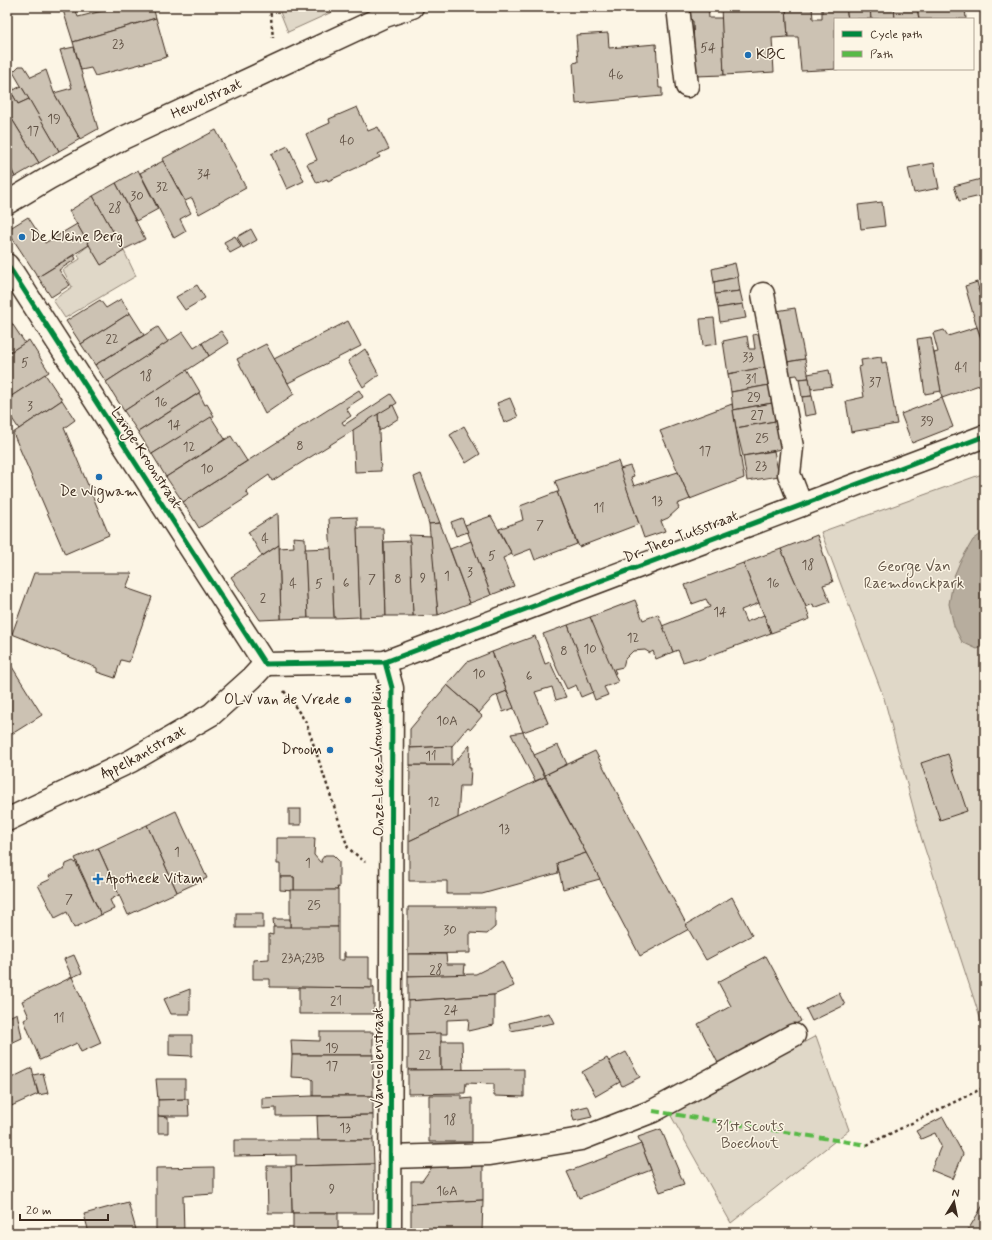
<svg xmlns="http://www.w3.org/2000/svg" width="992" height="1240" font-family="Mynerve,sans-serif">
<rect width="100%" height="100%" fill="#fcf5e5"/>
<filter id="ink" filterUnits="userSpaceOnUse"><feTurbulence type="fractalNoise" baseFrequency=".025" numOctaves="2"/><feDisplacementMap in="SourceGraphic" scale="8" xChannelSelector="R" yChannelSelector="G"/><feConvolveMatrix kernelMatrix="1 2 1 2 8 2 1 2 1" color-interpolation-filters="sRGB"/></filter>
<g filter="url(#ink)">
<g fill="#e0d8c8" stroke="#8e8173">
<polygon points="278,7 343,7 288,32"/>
<polygon points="89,245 101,265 124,251 136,276 65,318 53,300 72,287 63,270 80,259 78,254"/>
<polygon points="985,473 985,1033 921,837 884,698 821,532"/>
<polygon points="816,1036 849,1130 731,1223 670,1114"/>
</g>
<polygon fill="#b7ad9e" stroke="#85796b" points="985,531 985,646 977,649 962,642 954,626 949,604 954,576 960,562 973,540"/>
<g fill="#ccc2b3" stroke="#3b2a1e">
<polygon points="62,7 75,7 78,17 118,7 153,7 156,18 73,42"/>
<polygon points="685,7 708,7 709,18 722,18 724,75 695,76 693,21 686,21"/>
<polygon points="721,7 786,7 788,37 772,38 774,72 724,75"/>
<polygon points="786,7 812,7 813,19 822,19 822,7 846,7 848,19 835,19 835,69 839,69 801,71 798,37 788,37"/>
<polygon points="846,7 870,7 871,19 848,19"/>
<polygon points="870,7 894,7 895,19 871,19"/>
<polygon points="894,7 917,7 919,19 895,19"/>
<polygon points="917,7 965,7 966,19 919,19"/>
<polygon points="156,18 167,57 95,76 91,68 81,70 73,42"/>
<polygon points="608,33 609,48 656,44 659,88 662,88 662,96 576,104 573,63 578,62 576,35"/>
<polygon points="74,47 98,129 80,139 54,93 72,88 60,50"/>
<polygon points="19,66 24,66 31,77 46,70 54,93 80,139 59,151 13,72"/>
<polygon points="12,85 14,90 21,86 29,99 18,104 13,95 12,95 10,92 7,94 7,88"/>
<polygon points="10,92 12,95 13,95 18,104 29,99 59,151 39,163 7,111 7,94"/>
<polygon points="357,107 368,131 378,127 389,149 378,154 380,157 328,181 327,179 317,183 307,164 317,160 306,134 330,123 329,119"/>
<polygon points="7,111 39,163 15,177 7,161"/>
<polygon points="216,130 246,188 199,214 192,198 185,201 162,159"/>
<polygon points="288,146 304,181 287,189 271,154"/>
<polygon points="7,161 15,177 7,181"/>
<polygon points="163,161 191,213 180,219 186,231 174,238 140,173"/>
<polygon points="934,163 939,188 914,193 908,168"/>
<polygon points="138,170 158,209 136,221 116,183"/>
<polygon points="985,178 985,195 959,201 954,186"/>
<polygon points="116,183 145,239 123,250 93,196"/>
<polygon points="93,196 124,251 101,265 69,211"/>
<polygon points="882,202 885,226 861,229 858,205"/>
<polygon points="28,217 45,243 77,224 89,245 38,277 7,230"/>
<polygon points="251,229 257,240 243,248 237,237"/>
<polygon points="235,236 241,247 230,253 224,242"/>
<polygon points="74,255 76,259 59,270 70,285 51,297 38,277"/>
<polygon points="735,263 738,277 714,282 712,269"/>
<polygon points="738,277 740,291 715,294 714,282"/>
<polygon points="977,282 985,312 985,350 977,327 965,286"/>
<polygon points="197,285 205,298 185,310 176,297"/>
<polygon points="985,287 985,304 983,305 978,289"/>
<polygon points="740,291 743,304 718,308 715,294"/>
<polygon points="121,299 130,313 81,344 66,321 100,300 106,308"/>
<polygon points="743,304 746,318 720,322 718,308"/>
<polygon points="795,308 805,359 787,362 776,311"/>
<polygon points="130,313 144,335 95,365 81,344"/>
<polygon points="7,316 25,343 7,354"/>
<polygon points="714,318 717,344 703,346 700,319"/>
<polygon points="348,321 361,346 288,383 274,359"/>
<polygon points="158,327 168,342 106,382 95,365"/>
<polygon points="977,327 985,350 985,383 942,398 934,353 938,352 933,333 944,330 948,336"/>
<polygon points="221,331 229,343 209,356 202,343"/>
<polygon points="183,332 194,348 202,343 209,356 124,411 106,382"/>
<polygon points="765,332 771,366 728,374 723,341 747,336 749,349 755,349 753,335"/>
<polygon points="931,337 941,391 925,394 917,339"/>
<polygon points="29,340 49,372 7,399 7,354"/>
<polygon points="266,344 294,394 265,414 237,359"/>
<polygon points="365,349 379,375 363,387 348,361"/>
<polygon points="881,357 882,363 886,362 897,424 851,432 846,401 864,397 859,367 862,366 861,360"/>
<polygon points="805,359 809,378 799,379 797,375 789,376 787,362"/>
<polygon points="771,366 775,384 731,392 728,374"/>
<polygon points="187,370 200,392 138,432 124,411"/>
<polygon points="829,370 832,386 811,389 808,374"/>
<polygon points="45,374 62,400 19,429 7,411 7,399"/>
<polygon points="809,378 812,396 802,397 799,379"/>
<polygon points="775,384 778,402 733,410 731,392"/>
<polygon points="359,390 363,397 346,408 351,416 342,422 344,425 391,394 397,403 272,481 269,475 246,491 249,496 199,528 183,502"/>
<polygon points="199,393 205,405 207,404 214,416 152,454 138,432"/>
<polygon points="812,396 816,414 805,416 802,397"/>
<polygon points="510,398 518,417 504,423 497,403"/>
<polygon points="942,398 953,427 912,443 901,414"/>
<polygon points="62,400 75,420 64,428 109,535 65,554 13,433"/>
<polygon points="778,402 781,420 736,428 733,410"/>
<polygon points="732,404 744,478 690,499 660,431"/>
<polygon points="393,405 399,418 379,431 378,414"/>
<polygon points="378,414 381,471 355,472 353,430"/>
<polygon points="211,417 225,439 166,477 152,454"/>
<polygon points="781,420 787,448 743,456 736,428"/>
<polygon points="464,426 480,454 466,463 450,435"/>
<polygon points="231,436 247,461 183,502 166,477"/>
<polygon points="774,451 779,476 747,481 743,456"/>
<polygon points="618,461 639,524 579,547 557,492 559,492 555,481"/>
<polygon points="630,466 634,476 631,477 634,486 678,472 690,499 677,504 679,508 668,518 661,521 665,531 644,538 620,469"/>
<polygon points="421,474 440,523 429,524 414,477"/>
<polygon points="557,492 577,544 535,560 531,549 513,556 499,529 523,520 520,506"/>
<polygon points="278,513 279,545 262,556 248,532"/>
<polygon points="491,516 512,554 503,558 514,586 491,595 465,525"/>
<polygon points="357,517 360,617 334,618 329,518"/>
<polygon points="462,518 468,532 456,536 451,522"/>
<polygon points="440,523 470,603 438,615 429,524"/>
<polygon points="357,528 383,528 386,616 360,617"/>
<polygon points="409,535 431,536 438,615 413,616"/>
<polygon points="817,535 833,582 823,585 830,602 814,608 813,604 806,607 781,549"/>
<polygon points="293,537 305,538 308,618 281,619 279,548 294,547"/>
<polygon points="410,541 413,616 386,616 384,542"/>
<polygon points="471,541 491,595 470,603 450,549"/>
<polygon points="279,545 281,619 260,620 231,577"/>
<polygon points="331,548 334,618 308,618 305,549"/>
<polygon points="781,549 806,607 810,619 771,633 743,563"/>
<polygon points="743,563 759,603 741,610 746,622 764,615 771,633 698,660 696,658 683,662 678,650 673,652 662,626 710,607 706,599 692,604 685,585"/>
<polygon points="34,573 132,573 126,588 152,597 129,662 121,660 115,678 97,672 97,668 12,634"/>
<polygon points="635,600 643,620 658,614 673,652 656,659 653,651 650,653 645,650 633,651 625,659 623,667 614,669 616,673 613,674 590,617"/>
<polygon points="590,617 618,682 604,687 608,695 595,700 568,625"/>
<polygon points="568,625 593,692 581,697 576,685 567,689 557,669 543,634"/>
<polygon points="535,636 545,664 550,662 566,697 556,700 552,687 535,692 548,723 523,732 492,652"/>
<polygon points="492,652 507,691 493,697 479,713 447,685 467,662"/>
<polygon points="9,662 42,715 7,737 7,664"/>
<polygon points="447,685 482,716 471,729 468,727 452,746 410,748 410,729"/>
<polygon points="507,691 514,708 503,712 497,695"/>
<polygon points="523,732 545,777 535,781 511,734"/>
<polygon points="470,745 469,768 471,768 470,786 460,786 458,818 409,841 410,765 452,765"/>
<polygon points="558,745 567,764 545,775 534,755"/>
<polygon points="452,746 452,765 410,765 410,748"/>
<polygon points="595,751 689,929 640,956 545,775"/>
<polygon points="948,754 967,811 940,820 921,763"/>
<polygon points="545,777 586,853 557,863 558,873 482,894 447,894 447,881 409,881 409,841"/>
<rect x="289" y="809" width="12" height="16"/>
<polygon points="176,811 207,878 177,892 147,825"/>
<polygon points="147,825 177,892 128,915 98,848"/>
<polygon points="277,838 315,838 314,855 320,862 322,862 321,860 325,855 333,855 339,861 339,888 337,887 338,890 294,891 294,877 280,877 280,864 277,864"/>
<polygon points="98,848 119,895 110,900 114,909 101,915 75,858"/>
<polygon points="586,853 600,879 563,889 557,863"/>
<polygon points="73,861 76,863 101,915 74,928 67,912 55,918 38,885 51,879 49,876 65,868 66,864"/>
<polygon points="280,877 294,877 294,891 280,890"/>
<polygon points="290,890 338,890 338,927 290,928"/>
<polygon points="732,897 752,935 706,960 686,925"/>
<polygon points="408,907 495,907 495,927 487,934 470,933 470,953 408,954"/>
<rect x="236" y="913" width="27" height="15"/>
<polygon points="273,919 290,919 290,928 274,928"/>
<polygon points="273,927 338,927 338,960 344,960 344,951 345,952 345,957 369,957 369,979 372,979 372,987 374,988 270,987 270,979 253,979 253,960 269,959 269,934 273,935"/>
<polygon points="408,954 446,954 447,964 465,964 464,975 408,976"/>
<polygon points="74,955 82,973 72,977 64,959"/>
<polygon points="766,956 801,1021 719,1065 698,1024 731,1006 718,982"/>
<polygon points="502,961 514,986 494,995 408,1001 408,976 476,974"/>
<polygon points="72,977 101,1043 81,1052 77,1043 40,1060 24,1020 29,1017 22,1001"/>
<polygon points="299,987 374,988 374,1014 299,1014"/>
<polygon points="190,989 190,1014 171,1014 164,999"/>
<polygon points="839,993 845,1005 812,1021 806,1009"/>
<polygon points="494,995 494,1025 468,1031 469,1019 447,1020 447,1034 408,1034 408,1001"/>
<polygon points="17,1013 22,1038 7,1045 7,1018"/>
<polygon points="549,1013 554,1023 511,1031 509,1023"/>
<polygon points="320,1032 373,1032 373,1055 292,1055 291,1040 320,1041"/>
<polygon points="441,1033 441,1070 408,1070 408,1034"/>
<polygon points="169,1035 192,1035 192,1056 169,1055"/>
<polygon points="441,1041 462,1041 463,1070 441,1070"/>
<polygon points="626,1052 640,1077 622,1086 609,1061"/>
<polygon points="292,1055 373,1055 373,1096 313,1096 313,1080 310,1078 291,1077"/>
<polygon points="607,1058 620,1082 596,1096 582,1072"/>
<polygon points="32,1068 38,1094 7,1108 7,1080"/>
<polygon points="524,1069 524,1097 494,1096 494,1084 466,1083 465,1093 408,1094 408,1070"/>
<polygon points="43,1073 48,1093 39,1095 33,1075"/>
<polygon points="156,1079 185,1079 185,1099 158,1100"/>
<polygon points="429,1095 462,1095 462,1099 472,1098 472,1142 429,1142"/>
<polygon points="313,1096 373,1096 373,1115 276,1116 276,1108 262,1109 262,1098"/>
<polygon points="188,1099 189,1116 158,1116 158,1100"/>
<polygon points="588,1106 592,1117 574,1121 571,1110"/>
<polygon points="373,1115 373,1140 318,1140 317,1116"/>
<polygon points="158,1116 168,1117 168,1133 158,1133"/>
<polygon points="943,1117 963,1154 953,1179 931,1170 941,1146 935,1133 921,1139 916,1131"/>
<polygon points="661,1129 684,1184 660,1192 638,1137"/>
<polygon points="234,1140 373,1140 374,1164 296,1166 296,1155 234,1156"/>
<polygon points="641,1144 651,1170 579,1198 567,1172"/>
<polygon points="483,1162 483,1200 411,1204 411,1181 422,1181 432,1167 433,1163"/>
<polygon points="374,1164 374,1213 292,1213 291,1166"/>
<polygon points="267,1166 291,1166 292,1213 268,1213"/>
<polygon points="214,1167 214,1194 183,1196 184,1233 156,1233 156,1168"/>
<polygon points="483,1200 482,1232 411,1233 411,1204"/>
<polygon points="128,1202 137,1233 89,1233 84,1214"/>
<polygon points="985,1202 985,1233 972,1233 968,1230"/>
<rect x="293" y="1213" width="45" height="20"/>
<polygon points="482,1232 482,1233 424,1233"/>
</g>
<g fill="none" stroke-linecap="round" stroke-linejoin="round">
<defs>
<g id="minor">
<polyline points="678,7 687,86"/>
<path id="s1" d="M7 203 49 178 121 139 385 16 412 7"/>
<polyline points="7,265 13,273 265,664"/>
<polyline points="763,294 792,447 789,474 801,505"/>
<polyline points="385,662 392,688 390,1233"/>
<polyline points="265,664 385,662 985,436"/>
<path id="s2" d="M7 820 131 761 212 714 252 678 265 664"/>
<polyline points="390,1157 490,1154 581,1139 653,1111 794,1035"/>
</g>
</defs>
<use href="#minor" stroke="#3b2a1e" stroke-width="25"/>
<g stroke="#3b2a1e" stroke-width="2.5" stroke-dasharray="3 3" stroke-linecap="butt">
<polyline points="270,7 273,38"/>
<polyline points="983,7 985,26"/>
<polyline points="284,691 306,722 348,848 365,862"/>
<polyline points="867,1145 985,1087"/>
</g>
<use href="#minor" stroke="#fcf5e5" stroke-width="22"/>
<polyline stroke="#58b947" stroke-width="4" stroke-dasharray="8 4" stroke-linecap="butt" points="653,1111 867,1145"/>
<defs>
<g id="cycleway">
<polyline points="7,265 13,273 265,664 385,662 985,436"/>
<polyline points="385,662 392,688 390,1233"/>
</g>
</defs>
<use href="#cycleway" stroke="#fcf5e5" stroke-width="8"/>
<use href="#cycleway" stroke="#00873e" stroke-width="5"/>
</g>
</g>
<g fill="#1f6fb2" stroke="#fcf5e5" stroke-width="1.5">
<circle cx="748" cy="55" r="4"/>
<circle cx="22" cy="237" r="4"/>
<circle cx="99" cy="477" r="4"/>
<circle cx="348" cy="700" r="4"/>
<circle cx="330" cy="750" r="4"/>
<path d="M96 873h4v4h4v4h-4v4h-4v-4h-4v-4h4z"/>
</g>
<g text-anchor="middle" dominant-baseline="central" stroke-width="3" stroke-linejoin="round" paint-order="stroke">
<g font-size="13" fill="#5f5043">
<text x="118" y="44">23</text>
<text x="708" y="48">54</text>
<text x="616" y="75">46</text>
<text x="54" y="119">19</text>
<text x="33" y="131">17</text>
<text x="347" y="141">40</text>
<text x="204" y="174">34</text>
<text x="162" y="187">32</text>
<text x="137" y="196">30</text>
<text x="115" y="208">28</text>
<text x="112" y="339">22</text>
<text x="748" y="357">33</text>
<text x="25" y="363">5</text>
<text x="961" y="368">41</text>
<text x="146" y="376">18</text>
<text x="751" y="379">31</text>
<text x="875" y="382">37</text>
<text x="754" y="397">29</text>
<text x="161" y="402">16</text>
<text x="30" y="406">3</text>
<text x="757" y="415">27</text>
<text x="927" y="421">39</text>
<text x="174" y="425">14</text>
<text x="762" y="438">25</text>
<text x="300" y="446">8</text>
<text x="189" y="447">12</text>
<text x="705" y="451">17</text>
<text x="761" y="466">23</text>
<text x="207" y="469">10</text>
<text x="657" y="501">13</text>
<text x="599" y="508">11</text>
<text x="540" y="525">7</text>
<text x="265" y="539">4</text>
<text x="492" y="556">5</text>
<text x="808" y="565">18</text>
<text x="470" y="572">3</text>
<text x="447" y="576">1</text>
<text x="423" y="578">9</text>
<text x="372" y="579">7</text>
<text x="398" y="579">8</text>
<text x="346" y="583">6</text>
<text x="773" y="583">16</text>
<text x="293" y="584">4</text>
<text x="319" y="584">5</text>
<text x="263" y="598">2</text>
<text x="720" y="612">14</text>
<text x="633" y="638">12</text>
<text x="590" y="649">10</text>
<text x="564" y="651">8</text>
<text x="479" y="674">10</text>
<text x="529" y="676">6</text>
<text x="447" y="721">10A</text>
<text x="431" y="756">11</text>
<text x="434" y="802">12</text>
<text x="504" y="829">13</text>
<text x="177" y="852">1</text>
<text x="308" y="863">1</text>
<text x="69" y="899">7</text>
<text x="314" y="905">25</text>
<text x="450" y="930">30</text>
<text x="303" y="958">23A;23B</text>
<text x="436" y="970">28</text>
<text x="336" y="1001">21</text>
<text x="451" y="1010">24</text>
<text x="59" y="1018">11</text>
<text x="332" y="1048">19</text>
<text x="425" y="1055">22</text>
<text x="332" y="1066">17</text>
<text x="450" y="1120">18</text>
<text x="345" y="1128">13</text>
<text x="332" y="1189">9</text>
<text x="447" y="1191">16A</text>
</g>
<g font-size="15" fill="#3b2a1e" stroke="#fcf5e5" text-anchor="start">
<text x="756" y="55">KBC</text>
<text x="30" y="237">De Kleine Berg</text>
<text x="99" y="492" text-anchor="middle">De Wigwam</text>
<text x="340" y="700" text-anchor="end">OLV van de Vrede</text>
<text x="322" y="750" text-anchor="end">Droom</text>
<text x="106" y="879">Apotheek Vitam</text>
</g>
<g font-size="15" fill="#3b2a1e" stroke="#fcf5e5">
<text stroke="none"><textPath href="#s1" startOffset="225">Heuvelstraat</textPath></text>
<text transform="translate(146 458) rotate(57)">Lange Kroonstraat</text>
<text transform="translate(681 537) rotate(-21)">Dr. Theo Tutsstraat</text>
<text stroke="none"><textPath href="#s2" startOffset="152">Appelkantstraat</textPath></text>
<text transform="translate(378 760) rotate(-91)">Onze-Lieve-Vrouweplein</text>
<text transform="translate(379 1058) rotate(-90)">Van Colenstraat</text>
</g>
<g font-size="15" fill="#645648" stroke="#fcf5e5">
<text x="914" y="567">George Van<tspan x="914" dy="17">Raemdonckpark</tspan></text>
<text x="750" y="1127">31st Scouts<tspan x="750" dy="17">Boechout</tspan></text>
</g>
</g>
<rect width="992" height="1240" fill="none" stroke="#fcf5e5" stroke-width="24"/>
<rect x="12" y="12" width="968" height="1216" fill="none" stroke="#3b2a1e" stroke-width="1.5" filter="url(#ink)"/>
<rect x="834" y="18" width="140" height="52" fill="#fcf5e5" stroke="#afa495"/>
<rect x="842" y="31" width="20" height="6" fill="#00873e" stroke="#afa495"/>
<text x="870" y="38" font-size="12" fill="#3b2a1e">Cycle path</text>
<rect x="842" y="51" width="20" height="6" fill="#58b947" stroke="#afa495"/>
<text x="870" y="58" font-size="12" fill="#3b2a1e">Path</text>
<g transform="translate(954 1202) rotate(10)" stroke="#fcf5e5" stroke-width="3" paint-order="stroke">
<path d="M0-3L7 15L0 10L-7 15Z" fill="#3b2a1e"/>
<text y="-6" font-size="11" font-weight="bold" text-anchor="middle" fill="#3b2a1e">N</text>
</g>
<path d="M20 1214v6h88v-6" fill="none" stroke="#3b2a1e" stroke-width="2"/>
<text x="26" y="1214" font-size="12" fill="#3b2a1e" stroke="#fcf5e5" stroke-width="3" paint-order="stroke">20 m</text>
</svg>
